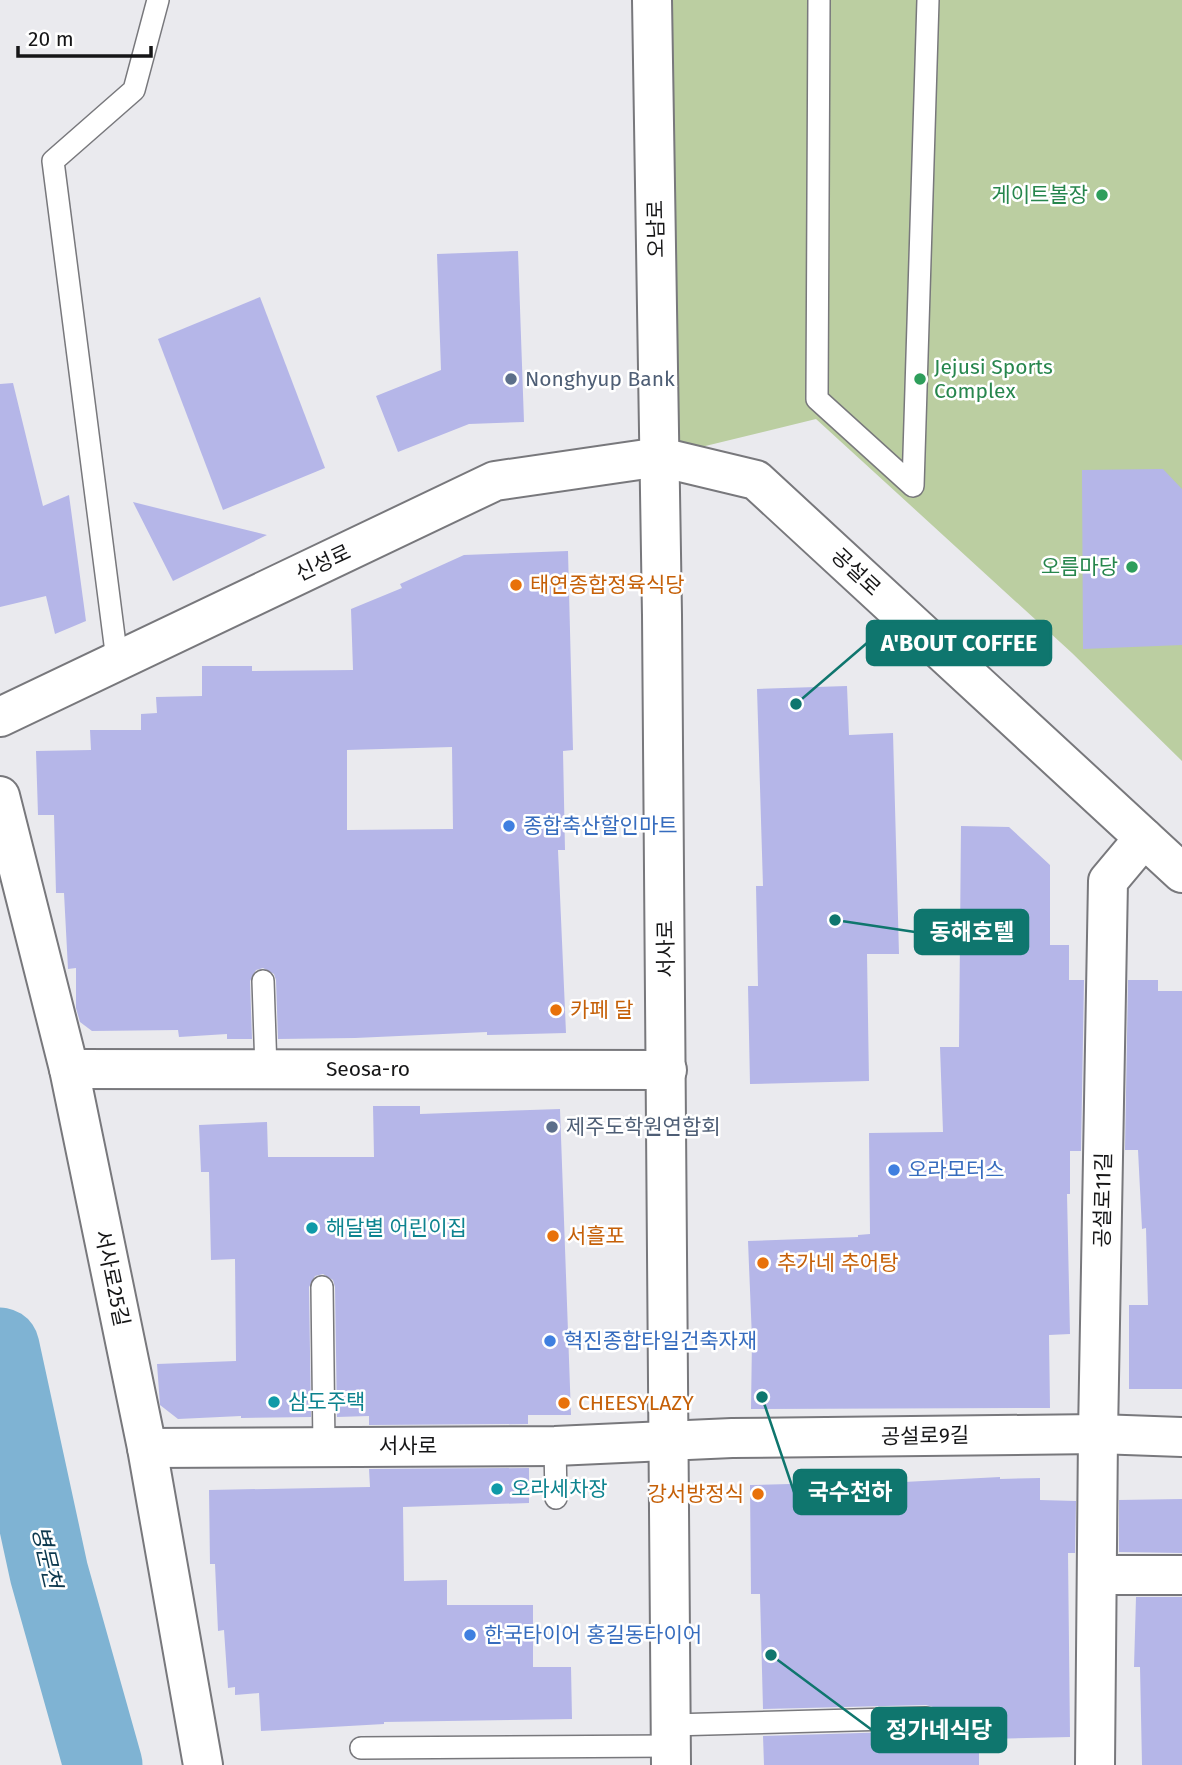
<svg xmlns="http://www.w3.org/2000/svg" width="1182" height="1765" font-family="'Fira Sans','Noto Sans KR',sans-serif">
<rect width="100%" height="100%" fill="#eaeaee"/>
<polygon fill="#bbcea1" points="652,0 1182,0 1182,761 1072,653 816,419 660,457"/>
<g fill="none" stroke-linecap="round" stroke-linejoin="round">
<polyline stroke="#7fb3d3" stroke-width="79" points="0,1347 49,1573 103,1765"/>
</g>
<g fill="#b5b6e8" fill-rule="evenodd">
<polygon points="518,251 524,422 469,424 398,452 376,396 441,370 437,254"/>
<polygon points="260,297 325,468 223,510 158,339"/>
<polygon points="13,383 43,506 69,495 86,621 55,634 46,596 0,607 0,384"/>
<polygon points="1163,469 1182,489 1182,645 1083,649 1082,470"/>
<polygon points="133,502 177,513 267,535 173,581"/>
<path d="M568 551 573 750 563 751 565 850H558L566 1033 487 1035V1032L355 1038 278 1039 276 980 274 974 263 968 256 970 250 981 252 1039H227V1034L179 1037 178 1030 92 1031 80 1022 76 1008V968L68 969 64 893H56L54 815H38L36 751 91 750 90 730H141V714L157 713 156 697 202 696V666H252V671L353 670 351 609 402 588 400 584 464 555ZM452 747 453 829 347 830V750Z"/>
<polygon points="847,686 849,735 893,733 899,954 867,954 869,1081 750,1084 748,986 758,986 756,886 763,886 757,689"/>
<polygon points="961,826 1009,827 1050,865 1050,945 1069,945 1069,980 1084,980 1081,1151 1070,1151 1070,1194 1067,1194 1070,1334 1049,1335 1050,1408 751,1409 752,1339 748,1241 858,1237 858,1235 870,1234 869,1133 943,1132 940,1047 959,1047"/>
<polygon points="1128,980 1158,980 1158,991 1182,991 1182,1389 1129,1389 1129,1305 1148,1305 1146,1228 1142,1229 1138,1150 1125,1150"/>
<polygon points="373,1106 420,1106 420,1114 560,1109 571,1415 528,1415 528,1424 369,1425 369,1416 337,1417 335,1287 333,1280 323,1274 315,1276 309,1287 311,1417 241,1418 241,1416 178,1419 160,1405 157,1364 236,1361 235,1259 211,1260 209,1172 201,1172 199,1125 267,1122 268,1157 374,1157"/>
<polygon points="529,1468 529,1503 403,1507 404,1581 447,1580 447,1605 533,1605 533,1667 571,1667 572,1719 384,1722 384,1724 261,1731 259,1693 235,1695 235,1687 228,1688 224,1630 218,1631 215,1564 210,1564 209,1490 370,1487 369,1469"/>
<polygon points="1000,1477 1000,1479 1040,1478 1040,1500 1076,1501 1075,1553 1068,1553 1070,1737 988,1739 988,1742 979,1742 979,1765 764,1765 763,1736 926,1731 937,1725 939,1717 933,1707 926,1705 763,1709 760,1594 751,1594 750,1485 827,1483 827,1486"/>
<polygon points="1182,1499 1182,1553 1119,1552 1119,1500"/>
<polygon points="1136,1597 1182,1597 1182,1765 1142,1765 1140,1667 1134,1667"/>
</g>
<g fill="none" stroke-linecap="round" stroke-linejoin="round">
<defs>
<g id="lane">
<polyline points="819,0 817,399 913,486 928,0"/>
<polyline points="117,660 53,161 134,90 158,0"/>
<polyline points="263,981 266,1069"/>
<polyline points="322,1287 324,1447"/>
<polyline points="555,1446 556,1498"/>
<polyline points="671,1725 926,1718"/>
<polyline points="361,1748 672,1746"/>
</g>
<g id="street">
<polyline points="0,796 69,1069 147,1448 203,1765"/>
<polyline points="69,1069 667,1070"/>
<polyline points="147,1448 555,1446 732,1438 1098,1434 1182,1437"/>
<polyline points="1098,1575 1182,1575"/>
<polyline points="1095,1765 1098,1434 1108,881 1144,838"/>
</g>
<g id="secondary">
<polyline points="652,0 662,615 671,1765"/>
<polyline points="0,717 495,481 660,457 756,480 1182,873"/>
</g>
</defs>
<use href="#lane" stroke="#78787c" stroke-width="24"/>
<use href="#street" stroke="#78787c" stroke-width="42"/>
<use href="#secondary" stroke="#78787c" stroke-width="42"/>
<use href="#lane" stroke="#fff" stroke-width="21"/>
<use href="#street" stroke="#fff" stroke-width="38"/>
<use href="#secondary" stroke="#fff" stroke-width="38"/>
</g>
<g fill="#2e9e5b" stroke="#fff" stroke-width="2.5">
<circle cx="1102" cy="195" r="7"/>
<circle cx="920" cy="379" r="7"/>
<circle cx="1132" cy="567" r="7"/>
</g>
<g fill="#5c6f8a" stroke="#fff" stroke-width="2.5">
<circle cx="511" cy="379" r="7"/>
<circle cx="552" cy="1127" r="7"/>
</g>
<g fill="#e8710a" stroke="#fff" stroke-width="2.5">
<circle cx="516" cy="585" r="7"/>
<circle cx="556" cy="1010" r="7"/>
<circle cx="553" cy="1236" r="7"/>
<circle cx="763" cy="1263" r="7"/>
<circle cx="564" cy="1403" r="7"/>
<circle cx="758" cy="1494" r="7"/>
</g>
<g fill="#3f7fe0" stroke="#fff" stroke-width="2.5">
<circle cx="509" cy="826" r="7"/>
<circle cx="894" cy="1170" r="7"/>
<circle cx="550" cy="1341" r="7"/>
<circle cx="470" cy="1635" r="7"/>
</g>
<g fill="#0f9aa8" stroke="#fff" stroke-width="2.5">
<circle cx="312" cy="1228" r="7"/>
<circle cx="274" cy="1402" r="7"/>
<circle cx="497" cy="1489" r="7"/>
</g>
<g text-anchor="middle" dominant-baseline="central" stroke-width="5" stroke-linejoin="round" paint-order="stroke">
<g font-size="21" fill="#27864d" stroke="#fff" text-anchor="end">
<text x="1088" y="195">게이트볼장</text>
<text x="934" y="367" text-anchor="start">Jejusi Sports<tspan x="934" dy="24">Complex</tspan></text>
<text x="1118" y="567">오름마당</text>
</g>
<g font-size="21" fill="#161617" stroke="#fff">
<text transform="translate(656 229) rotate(-91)">오남로</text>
<text transform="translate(323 563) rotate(-25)">신성로</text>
<text transform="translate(856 572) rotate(43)">공설로</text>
<text transform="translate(666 949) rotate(-91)">서사로</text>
<text x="368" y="1069">Seosa-ro</text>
<text transform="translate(1103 1200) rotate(-89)">공설로11길</text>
<text transform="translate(112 1278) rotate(78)">서사로25길</text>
<text transform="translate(925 1436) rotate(-1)">공설로9길</text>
<text x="408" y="1446">서사로</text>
</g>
<g font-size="21" fill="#4e5e75" stroke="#fff" text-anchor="start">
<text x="525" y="379">Nonghyup Bank</text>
<text x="566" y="1127">제주도학원연합회</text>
</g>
<g font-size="21" fill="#c56008" stroke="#fff" text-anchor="start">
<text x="530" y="585">태연종합정육식당</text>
<text x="570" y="1010">카페 달</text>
<text x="567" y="1236">서흘포</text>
<text x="777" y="1263">추가네 추어탕</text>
<text x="578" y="1403">CHEESYLAZY</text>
<text x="744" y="1494" text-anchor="end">강서방정식</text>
</g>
<g font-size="21" fill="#366cbe" stroke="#fff" text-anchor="start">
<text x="523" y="826">종합축산할인마트</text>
<text x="908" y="1170">오라모터스</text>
<text x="564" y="1341">혁진종합타일건축자재</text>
<text x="484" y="1635">한국타이어 홍길동타이어</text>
</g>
<g font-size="21" fill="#0d838f" stroke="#fff" text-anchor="start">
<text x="326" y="1228">해달별 어린이집</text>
<text x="288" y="1402">삼도주택</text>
<text x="511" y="1489">오라세차장</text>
</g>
<g font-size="23" font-style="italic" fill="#0d394f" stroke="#fff">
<text transform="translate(47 1557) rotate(77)">병문천</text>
</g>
</g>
<path fill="none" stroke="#0f766e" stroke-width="2.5" d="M796 704L867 643M835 920L915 932M762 1397L794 1492M771 1655L872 1730"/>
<g fill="#0f766e" stroke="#fff" stroke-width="2.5">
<circle cx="796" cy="704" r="7"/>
<circle cx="835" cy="920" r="7"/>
<circle cx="762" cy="1397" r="7"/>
<circle cx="771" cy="1655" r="7"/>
</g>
<g fill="#0f766e" stroke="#0f766e" stroke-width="2.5">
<rect x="867" y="621" width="184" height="44" rx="7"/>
<rect x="915" y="910" width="113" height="44" rx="7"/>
<rect x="794" y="1470" width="112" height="44" rx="7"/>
<rect x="872" y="1708" width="134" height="44" rx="7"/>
</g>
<g font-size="23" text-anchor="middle" font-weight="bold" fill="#fff">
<text x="959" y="651">A'BOUT COFFEE</text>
<text x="972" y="940">동해호텔</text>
<text x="850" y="1500">국수천하</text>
<text x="939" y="1738">정가네식당</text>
</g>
<path d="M18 46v10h133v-10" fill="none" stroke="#161617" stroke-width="3.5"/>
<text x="28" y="46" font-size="21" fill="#161617" stroke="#ffffff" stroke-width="5" paint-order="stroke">20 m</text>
</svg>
